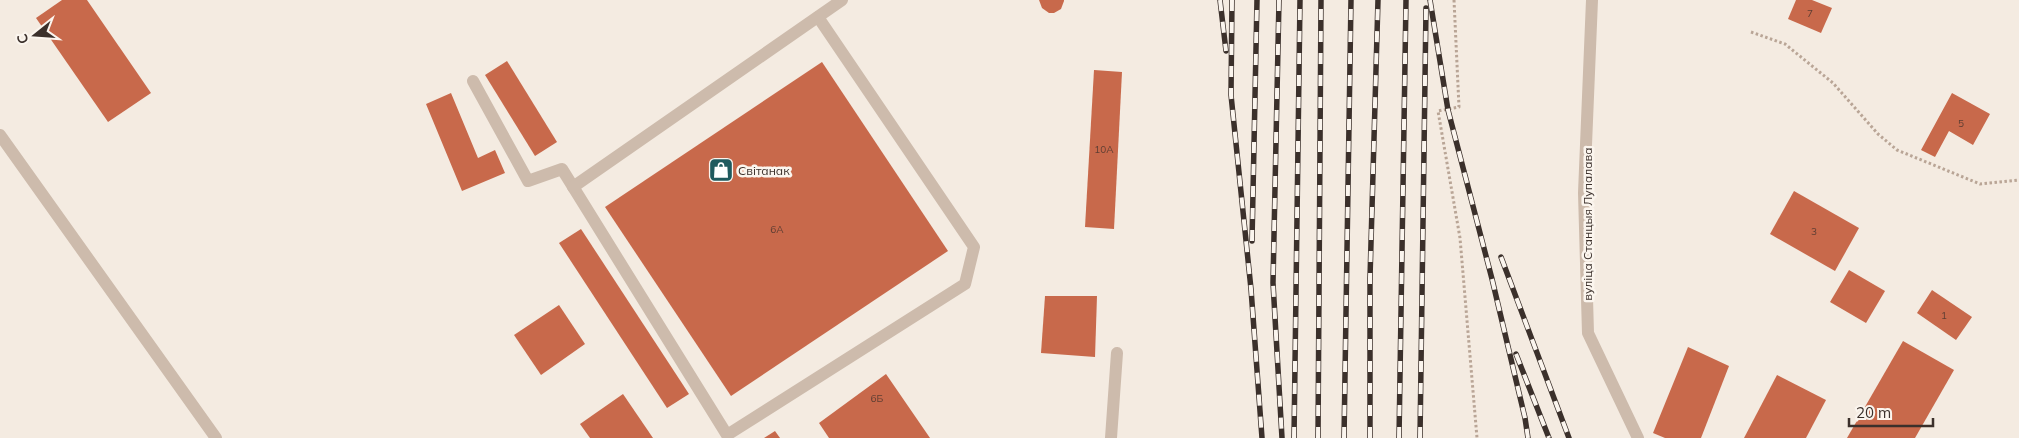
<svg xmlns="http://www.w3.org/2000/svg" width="2019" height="438" font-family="Mulish,sans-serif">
<rect width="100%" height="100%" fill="#f4ebe1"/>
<g fill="#c8694b">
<polygon points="62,0 87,0 151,93 108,122 36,18"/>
<polygon points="1039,0 1064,0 1064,1 1061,9 1054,13 1049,13 1042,8"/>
<polygon points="1796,0 1812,0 1832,8 1821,33 1788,19"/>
<polygon points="507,61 557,142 535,156 485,75"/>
<polygon points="822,62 948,251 731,396 605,207"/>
<polygon points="1094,70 1122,72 1114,229 1085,227"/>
<polygon points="451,93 478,158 495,150 505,173 462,191 426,104"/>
<polygon points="1952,93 1990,114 1973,145 1949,131 1935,157 1921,150"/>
<polygon points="1794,191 1859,228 1835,271 1770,234"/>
<polygon points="581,229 689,394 667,408 559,243"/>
<polygon points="1849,270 1885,291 1866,323 1830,302"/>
<polygon points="1932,290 1972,317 1956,340 1917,313"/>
<polygon points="1045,296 1097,296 1095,357 1041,353"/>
<polygon points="559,305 585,344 541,375 514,335"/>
<polygon points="1903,341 1954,370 1915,438 1847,438"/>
<polygon points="1688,347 1729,366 1701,438 1665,438 1653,433"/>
<polygon points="886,374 930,438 829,438 819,423"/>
<polygon points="1777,375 1826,400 1806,438 1744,438"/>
<polygon points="623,394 653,438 590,438 580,424"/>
<polygon points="775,431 780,438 764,438"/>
</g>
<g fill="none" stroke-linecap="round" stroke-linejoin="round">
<g stroke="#b9a596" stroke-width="3" stroke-dasharray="2.5 2.5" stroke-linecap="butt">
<polyline points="1454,0 1459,107 1438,111 1460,238 1477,438"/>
<polyline points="1751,32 1785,44 1833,83 1878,134 1897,150 1980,184 2019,180"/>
</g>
<g stroke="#cdbbac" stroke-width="12">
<polyline points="1592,0 1584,193 1588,333 1638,438"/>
<polyline points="473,81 528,181 562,169 727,435 965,284 974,247 818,17"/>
<polyline points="0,135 216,438"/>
<polyline points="573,187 842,0"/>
<polyline points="1111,438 1117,353"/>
</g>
<defs>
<g id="rail">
<polyline points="1220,0 1226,51"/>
<polyline points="1232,0 1231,95 1251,289 1262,438"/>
<polyline points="1279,0 1273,283 1282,438"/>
<polyline points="1430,0 1448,110 1492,279 1525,418 1528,438"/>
<polyline points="1252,241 1257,0"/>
<polyline points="1501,257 1569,438"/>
<polyline points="1516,354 1549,438"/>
<polyline points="1294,438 1300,0"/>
<polyline points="1318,438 1321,0"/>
<polyline points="1344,438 1351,0"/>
<polyline points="1370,438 1370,278 1378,0"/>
<polyline points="1399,438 1406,0"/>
<polyline points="1420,438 1426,8"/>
</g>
</defs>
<use href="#rail" stroke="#3b302b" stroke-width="5.5"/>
<use href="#rail" stroke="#fbf5ee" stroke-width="4" stroke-dasharray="11" stroke-linecap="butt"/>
</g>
<defs>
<symbol id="shop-square" viewBox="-11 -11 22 22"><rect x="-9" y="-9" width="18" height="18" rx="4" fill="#1f5a5e" stroke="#fbf5ee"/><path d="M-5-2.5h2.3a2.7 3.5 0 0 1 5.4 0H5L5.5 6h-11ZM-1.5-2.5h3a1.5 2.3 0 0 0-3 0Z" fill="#fff"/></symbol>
</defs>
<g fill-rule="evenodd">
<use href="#shop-square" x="707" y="156" width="28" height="28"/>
</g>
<g text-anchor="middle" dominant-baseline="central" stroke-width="5" stroke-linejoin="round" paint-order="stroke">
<g font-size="10" fill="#5e3e33">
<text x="1810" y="13">7</text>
<text x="1961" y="123">5</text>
<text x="1104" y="149">10А</text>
<text x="777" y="229">6А</text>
<text x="1814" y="231">3</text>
<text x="1944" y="315">1</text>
<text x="877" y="398">6Б</text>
</g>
<g font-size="12" fill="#3b302b" stroke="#fbf5ee" text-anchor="start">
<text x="738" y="170">Світанак</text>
</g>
<g font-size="12" fill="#3b302b" stroke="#fbf5ee">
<text transform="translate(1587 224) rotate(-90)">вуліца Станцыя Лупалава</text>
</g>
</g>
<g transform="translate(35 35) rotate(253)" stroke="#fbf5ee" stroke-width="4" paint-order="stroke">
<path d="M0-4L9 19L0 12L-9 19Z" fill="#3b302b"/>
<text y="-8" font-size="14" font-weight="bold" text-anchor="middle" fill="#3b302b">С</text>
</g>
<path d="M1849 418v8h84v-8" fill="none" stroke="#3b302b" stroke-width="2.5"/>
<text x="1856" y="418" font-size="15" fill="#3b302b" stroke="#fbf5ee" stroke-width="4" paint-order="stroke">20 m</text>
</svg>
